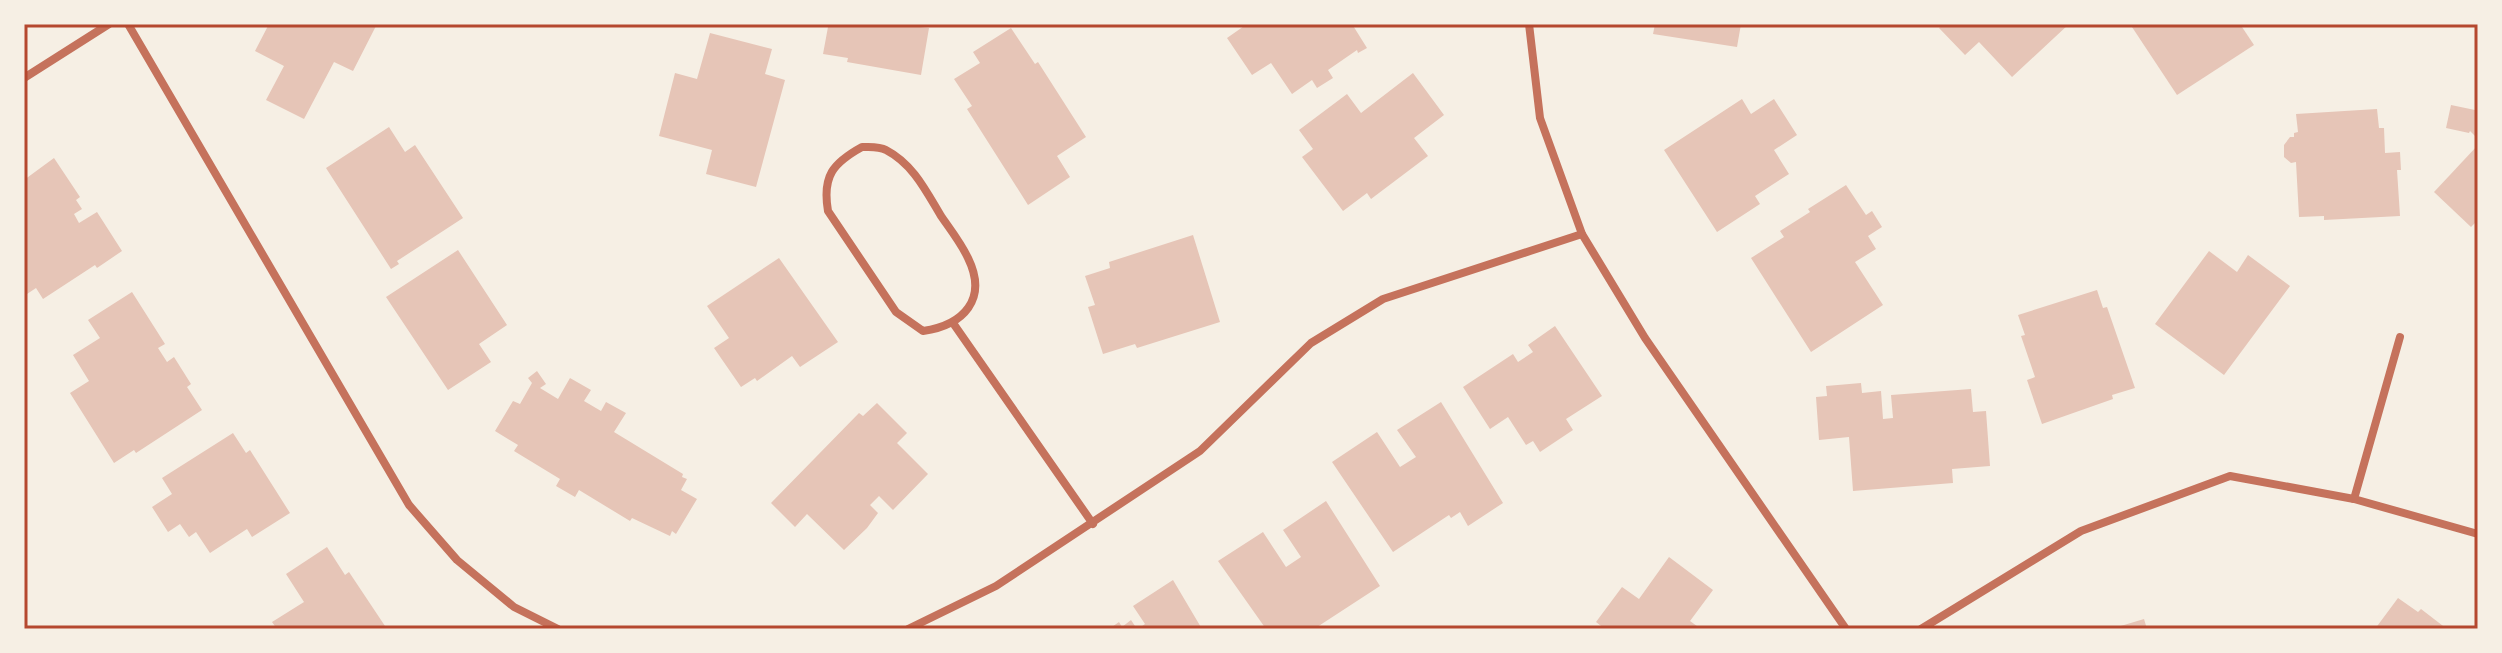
<svg xmlns="http://www.w3.org/2000/svg" width="2502" height="653" font-family="'Space Grotesk',sans-serif">
<rect width="100%" height="100%" fill="#f6efe4"/>
<g fill="#e6c5b7">
<polygon points="269,24 377,24 353,71 334,62 304,119 266,100 284,66 255,51"/>
<polygon points="817,24 921,24 920,27 929,28 921,75 847,62 848,58 823,54 828,27"/>
<polygon points="1247,24 1352,24 1367,48 1358,53 1357,50 1328,70 1333,78 1317,88 1312,80 1292,94 1271,63 1252,75 1227,38"/>
<polygon points="1655,24 1741,24 1737,47 1653,34"/>
<polygon points="1943,24 2069,24 2012,77 1979,42 1965,55 1939,28"/>
<polygon points="2130,24 2240,24 2254,45 2177,95"/>
<polygon points="1011,28 1035,64 1038,62 1086,137 1057,156 1070,177 1028,205 967,109 972,106 954,79 980,63 973,52"/>
<polygon points="710,33 772,49 765,74 785,80 756,187 706,174 712,150 659,136 675,73 697,79"/>
<polygon points="1413,73 1444,115 1414,138 1428,156 1371,199 1367,193 1343,211 1302,157 1313,149 1299,130 1347,94 1361,113"/>
<polygon points="1742,99 1751,114 1774,99 1797,135 1774,150 1789,174 1755,196 1760,204 1717,232 1664,150"/>
<polygon points="2477,100 2478,139 2470,131 2469,133 2446,128 2451,105 2475,110"/>
<polygon points="2377,109 2379,128 2384,128 2385,153 2400,152 2401,170 2397,170 2400,216 2324,220 2324,216 2299,217 2296,162 2291,163 2284,157 2284,145 2290,137 2294,137 2294,133 2298,132 2296,114"/>
<polygon points="389,127 405,152 415,145 463,218 397,261 399,264 391,269 326,168"/>
<polygon points="2478,145 2478,220 2471,227 2434,192"/>
<polygon points="54,158 80,197 76,200 82,209 74,214 79,223 97,212 122,251 97,268 95,265 43,299 36,288 24,296 24,180"/>
<polygon points="1846,185 1866,215 1872,211 1882,227 1868,236 1876,249 1855,262 1883,305 1811,352 1751,258 1784,237 1780,231 1810,212 1808,209"/>
<polygon points="1193,235 1220,322 1137,348 1135,344 1103,354 1088,307 1095,305 1085,276 1110,268 1109,262"/>
<polygon points="458,250 507,325 479,344 491,362 448,390 386,297"/>
<polygon points="2209,251 2237,272 2248,255 2290,286 2224,375 2155,324"/>
<polygon points="779,258 838,342 800,367 792,356 757,381 755,378 741,387 714,348 729,338 707,306"/>
<polygon points="2097,290 2103,308 2107,307 2135,388 2112,395 2113,399 2042,424 2027,380 2035,377 2021,336 2025,335 2018,315"/>
<polygon points="132,292 165,344 158,348 167,362 174,357 191,384 187,387 202,410 136,453 134,450 114,463 70,393 89,381 73,355 100,338 88,320"/>
<polygon points="1555,326 1602,396 1566,419 1573,430 1540,452 1533,441 1526,445 1508,417 1490,429 1463,387 1513,354 1518,362 1533,352 1528,345"/>
<polygon points="537,371 546,384 540,388 558,399 570,378 591,390 584,401 601,411 606,402 626,413 614,432 683,474 682,477 687,479 681,490 697,499 676,534 672,531 670,536 632,518 630,521 579,490 575,497 556,486 560,479 514,451 518,445 495,431 513,401 520,404 532,383 528,378"/>
<polygon points="1861,383 1862,393 1881,391 1883,419 1893,418 1891,395 1971,389 1973,412 1986,411 1990,466 1952,469 1953,483 1853,491 1849,437 1819,440 1816,397 1827,396 1826,386"/>
<polygon points="1441,402 1503,503 1468,526 1460,512 1451,518 1449,515 1393,552 1332,462 1377,432 1400,467 1416,457 1397,430"/>
<polygon points="877,403 907,433 897,443 928,474 893,510 879,496 870,505 878,513 867,528 844,550 807,514 795,527 771,503 859,413 863,416"/>
<polygon points="233,433 246,453 250,450 290,513 252,537 247,529 210,553 196,532 189,537 180,524 168,532 152,507 172,494 162,478"/>
<polygon points="1326,501 1380,586 1314,629 1266,629 1218,561 1263,532 1286,567 1301,557 1283,530"/>
<polygon points="327,547 345,575 349,572 387,629 277,629 272,622 304,602 286,574"/>
<polygon points="1669,557 1713,590 1690,621 1701,629 1605,629 1596,622 1622,587 1639,599"/>
<polygon points="1173,580 1202,629 1138,629 1145,624 1133,606"/>
<polygon points="2398,598 2418,612 2421,609 2447,629 2375,629"/>
<polygon points="2144,619 2147,629 2114,629 2114,628"/>
<polygon points="1131,620 1137,629 1109,629 1119,622 1122,627"/>
</g>
<g fill="none" stroke-linecap="round" stroke-linejoin="round">
<g stroke="#c5725c" stroke-width="8">
<polyline points="128,24 409,505 457,560 514,607 558,629"/>
<polyline points="1529,24 1540,118 1582,234 1645,338 1846,629"/>
<polyline points="24,78 109,24"/>
<path d="M862 147C870 147 879 146 886 150 913 164 926 191 941 216 950 229 961 243 968 258 988 299 964 325 923 331L896 312 828 211C822 176 833 163 862 147Z"/>
<polyline points="953,323 1093,524"/>
<polyline points="2354,499 2400,337"/>
<polyline points="908,629 996,586 1200,451 1311,343 1383,299 1582,234"/>
<polyline points="1921,629 2081,531 2230,476 2354,499 2478,534"/>
</g>
</g>
<rect width="2502" height="653" fill="none" stroke="#f6efe4" stroke-width="52"/>
<rect x="26" y="26" width="2450" height="601" fill="none" stroke="#b5482f" stroke-width="3"/>
</svg>
